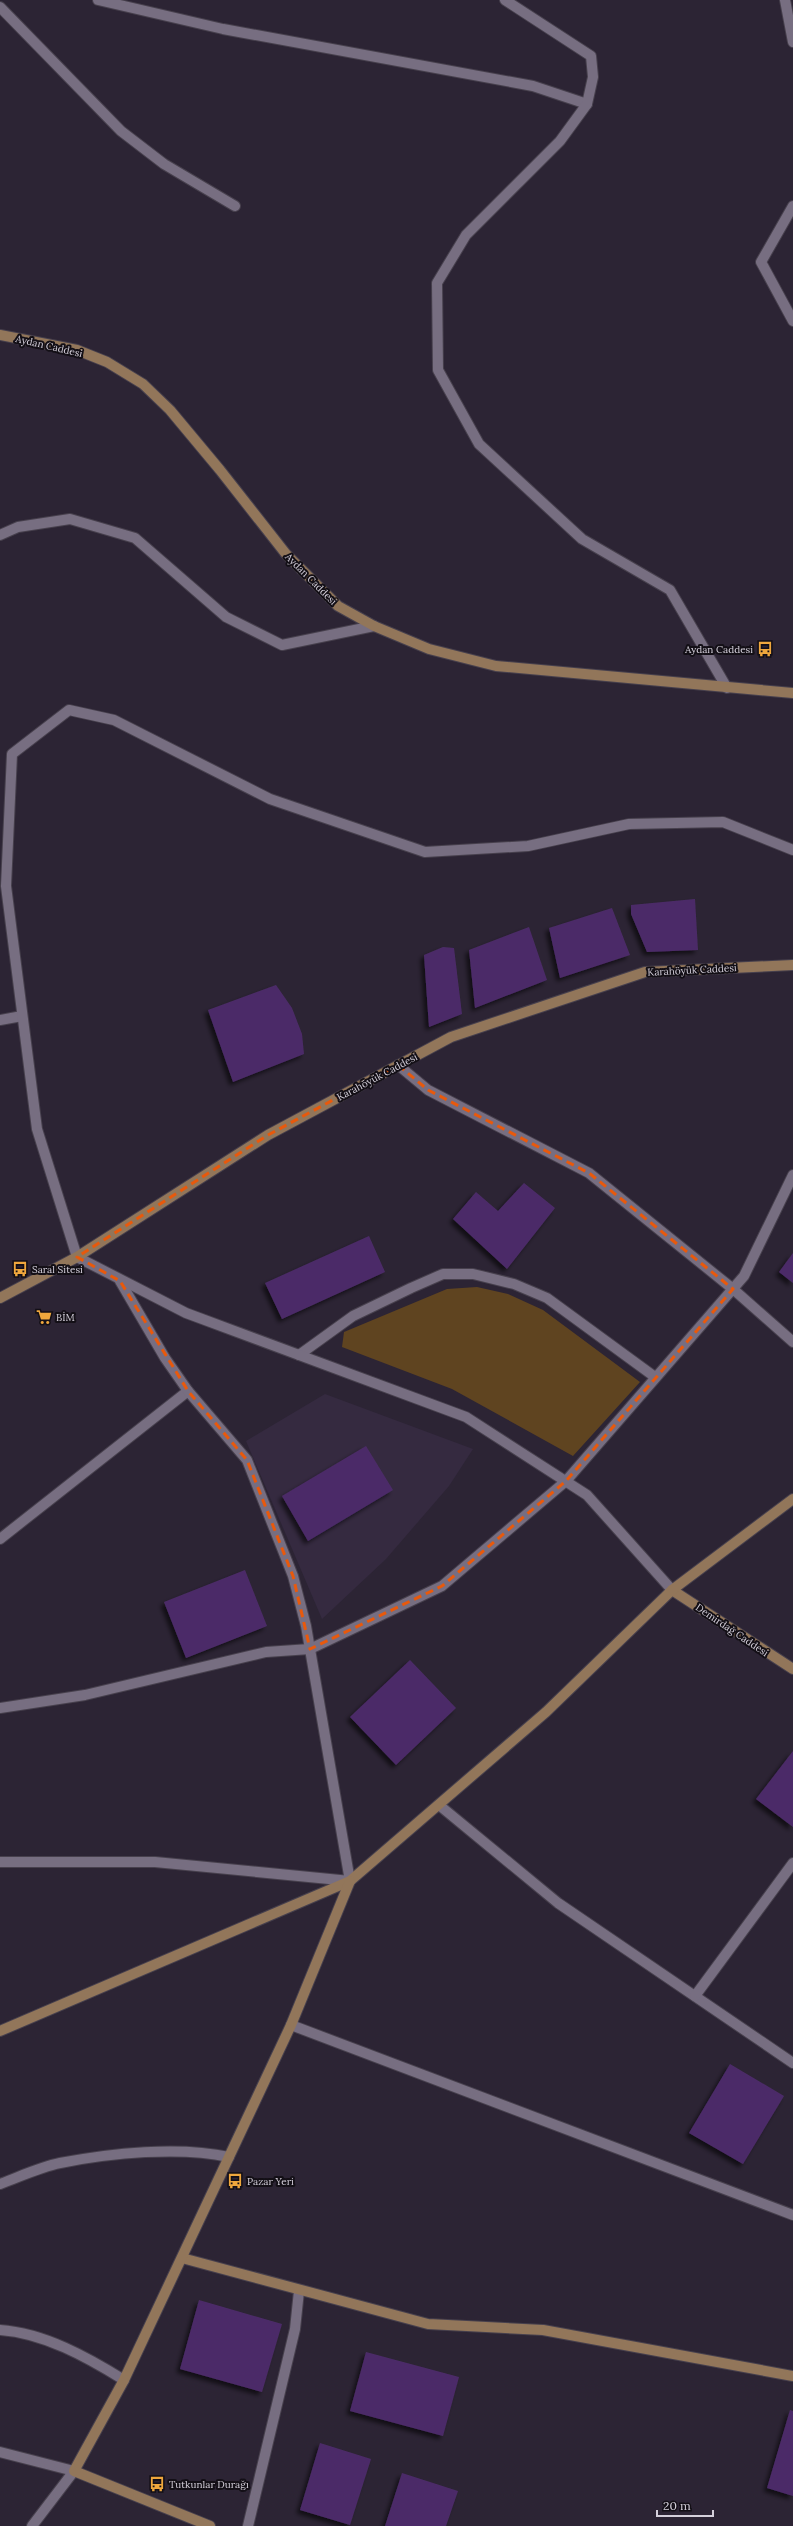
<svg xmlns="http://www.w3.org/2000/svg" width="793" height="2526" font-family="Lora,serif">
<defs>
<filter id="shadow"><feDropShadow dx="-3.5" dy="3.5" stdDeviation="2" flood-color="#0009"/></filter>
</defs>
<rect width="100%" height="100%" fill="#2c2434"/>
<polygon fill="#352a40" points="325,1394 473,1449 449,1486 386,1559 322,1619 246,1441"/>
<polygon fill="#5f4420" points="477,1287 508,1294 543,1310 640,1382 573,1456 452,1389 342,1347 344,1332 447,1289"/>
<g fill="#4c2c68" filter="url(#shadow)">
<polygon points="695,899 698,950 647,952 631,914 631,905"/>
<polygon points="612,908 630,955 560,978 549,928"/>
<polygon points="529,927 547,980 475,1008 469,950"/>
<polygon points="443,947 454,948 462,1014 429,1027 424,955"/>
<polygon points="276,985 292,1008 302,1034 304,1054 233,1082 208,1010"/>
<polygon points="524,1183 555,1208 507,1269 453,1219 476,1192 498,1211"/>
<polygon points="369,1236 385,1272 282,1319 265,1283"/>
<polygon points="793,1253 793,1283 779,1272"/>
<polygon points="366,1446 393,1490 308,1541 282,1496"/>
<polygon points="245,1570 267,1626 186,1658 164,1602"/>
<polygon points="410,1660 456,1708 396,1765 350,1717"/>
<polygon points="793,1751 793,1827 756,1799"/>
<polygon points="730,2064 784,2096 743,2164 689,2133"/>
<polygon points="199,2300 282,2324 262,2392 180,2369"/>
<polygon points="366,2352 459,2377 443,2436 350,2411"/>
<polygon points="790,2410 793,2411 793,2496 767,2488"/>
<polygon points="320,2443 371,2459 350,2525 300,2510"/>
<polygon points="402,2473 458,2491 446,2526 385,2526"/>
</g>
<g fill="none" stroke-linecap="round" stroke-linejoin="round">
<defs>
<g id="street">
<polyline points="98,0 223,29 533,86 587,104"/>
<polyline points="505,0 591,56 593,77 587,104 560,141 466,235 437,283 438,370 479,444 582,539 670,590 727,688"/>
<polyline points="785,0 793,42"/>
<polyline points="0,7 121,131 164,164 235,206"/>
<polyline points="793,206 761,262 793,321"/>
<polyline points="0,535 18,527 70,519 135,538 226,617 282,645 374,626"/>
<polyline points="0,1020 22,1016"/>
<polyline points="398,1065 428,1090 589,1173 733,1289 793,1342"/>
<polyline points="299,1355 353,1316 411,1288 443,1274 473,1274 514,1284 547,1298 655,1377"/>
<polyline points="0,1539 188,1391"/>
<polyline points="672,1590 587,1495 466,1417 186,1313 77,1257 37,1129 6,886 12,754 69,710 114,720 270,799 425,852 528,846 629,824 723,822 793,850"/>
<polyline points="0,1708 85,1695 266,1652 310,1649 442,1586 566,1481 744,1276 793,1175"/>
<polyline points="439,1805 558,1903 793,2063"/>
<polyline points="0,1862 155,1862 350,1881 306,1626 293,1576 247,1460 188,1391 165,1358 120,1281"/>
<polyline points="695,1996 793,1863"/>
<polyline points="291,2025 793,2215"/>
<path d="M0 2184C19 2177 40 2167 60 2163 111 2153 179 2146 229 2157"/>
<path d="M0 2330C44 2333 87 2357 124 2380"/>
<polyline points="0,2452 74,2471 32,2526"/>
<polyline points="248,2526 295,2329 299,2291"/>
</g>
<g id="secondary">
<polyline points="0,335 77,350 107,362 143,384 170,410 220,470 286,554 338,606 374,626 429,649 496,666 793,693"/>
<polyline points="0,1298 77,1257 268,1135 451,1037 645,972 793,965"/>
<polyline points="672,1590 793,1669"/>
<polyline points="0,2031 350,1881 546,1712 672,1590 793,1499"/>
<polyline points="182,2258 428,2324 543,2330 793,2376"/>
<polyline points="210,2526 74,2471 124,2380 291,2025 350,1881"/>
</g>
</defs>
<use href="#street" stroke="#47404d" stroke-width="12"/>
<use href="#secondary" stroke="#47404d" stroke-width="12"/>
<use href="#street" stroke="#776e81" stroke-width="10"/>
<use href="#secondary" stroke="#92765a" stroke-width="10"/>
</g>
<path fill="none" stroke="#e8590c" stroke-width="3" stroke-dasharray="8 5" stroke-linejoin="round" d="M398 1065 428 1090 589 1173 733 1289 566 1481 442 1586 310 1649 293 1576 247 1460 188 1391 120 1281 77 1257 268 1135Z"/>
<defs>
<symbol id="bus-bare" viewBox="-9 -9 18 18"><path d="M-5-6H5V4H4V6H2V4H-2V6H-4V4H-5ZM-3.5-4V0h7V-4ZM-3.5 1.2v1.5H-2V1.2ZM2 1.2v1.5H3.5V1.2Z" fill="#efa73d" stroke="#130f16" stroke-width="2.5" paint-order="stroke"/></symbol>
<symbol id="supermarket-bare" viewBox="-9 -9 18 18"><path d="M-6-5.5h2.5l.6 2H6L4.5 2H-2.5L-4.4-4H-6ZM-1.5 3.2a1.3 1.3 0 1 0 .1 0ZM3 3.2a1.3 1.3 0 1 0 .1 0Z" fill="#efa73d" stroke="#130f16" stroke-width="2.5" paint-order="stroke"/></symbol>
</defs>
<g fill-rule="evenodd">
<use href="#bus-bare" x="754" y="638" width="22" height="22"/>
<use href="#bus-bare" x="9" y="1258" width="22" height="22"/>
<use href="#supermarket-bare" x="33" y="1306" width="22" height="22"/>
<use href="#bus-bare" x="224" y="2170" width="22" height="22"/>
<use href="#bus-bare" x="146" y="2473" width="22" height="22"/>
</g>
<g text-anchor="middle" dominant-baseline="central" stroke-width="4" stroke-linejoin="round" paint-order="stroke">
<g font-size="10" fill="#d5d0db" stroke="#130f16">
<text transform="translate(49 346) rotate(13)">Aydan Caddesi</text>
<text transform="translate(311 579) rotate(45)">Aydan Caddesi</text>
<text transform="translate(692 970) rotate(-3)">Karahöyük Caddesi</text>
<text transform="translate(377 1077) rotate(-28)">Karahöyük Caddesi</text>
<text transform="translate(732 1630) rotate(34)">Demirdağ Caddesi</text>
</g>
<g font-size="10" fill="#d5d0db" stroke="#130f16" text-anchor="start">
<text x="753" y="649" text-anchor="end">Aydan Caddesi</text>
<text x="32" y="1269">Saral Sitesi</text>
<text x="56" y="1317">BİM</text>
<text x="247" y="2181">Pazar Yeri</text>
<text x="169" y="2484">Tutkunlar Durağı</text>
</g>
</g>
<path d="M657 2510v6h56v-6" fill="none" stroke="#d5d0db" stroke-width="2"/>
<text x="663" y="2510" font-size="12" fill="#d5d0db" stroke="#130f16" stroke-width="3" paint-order="stroke">20 m</text>
</svg>
